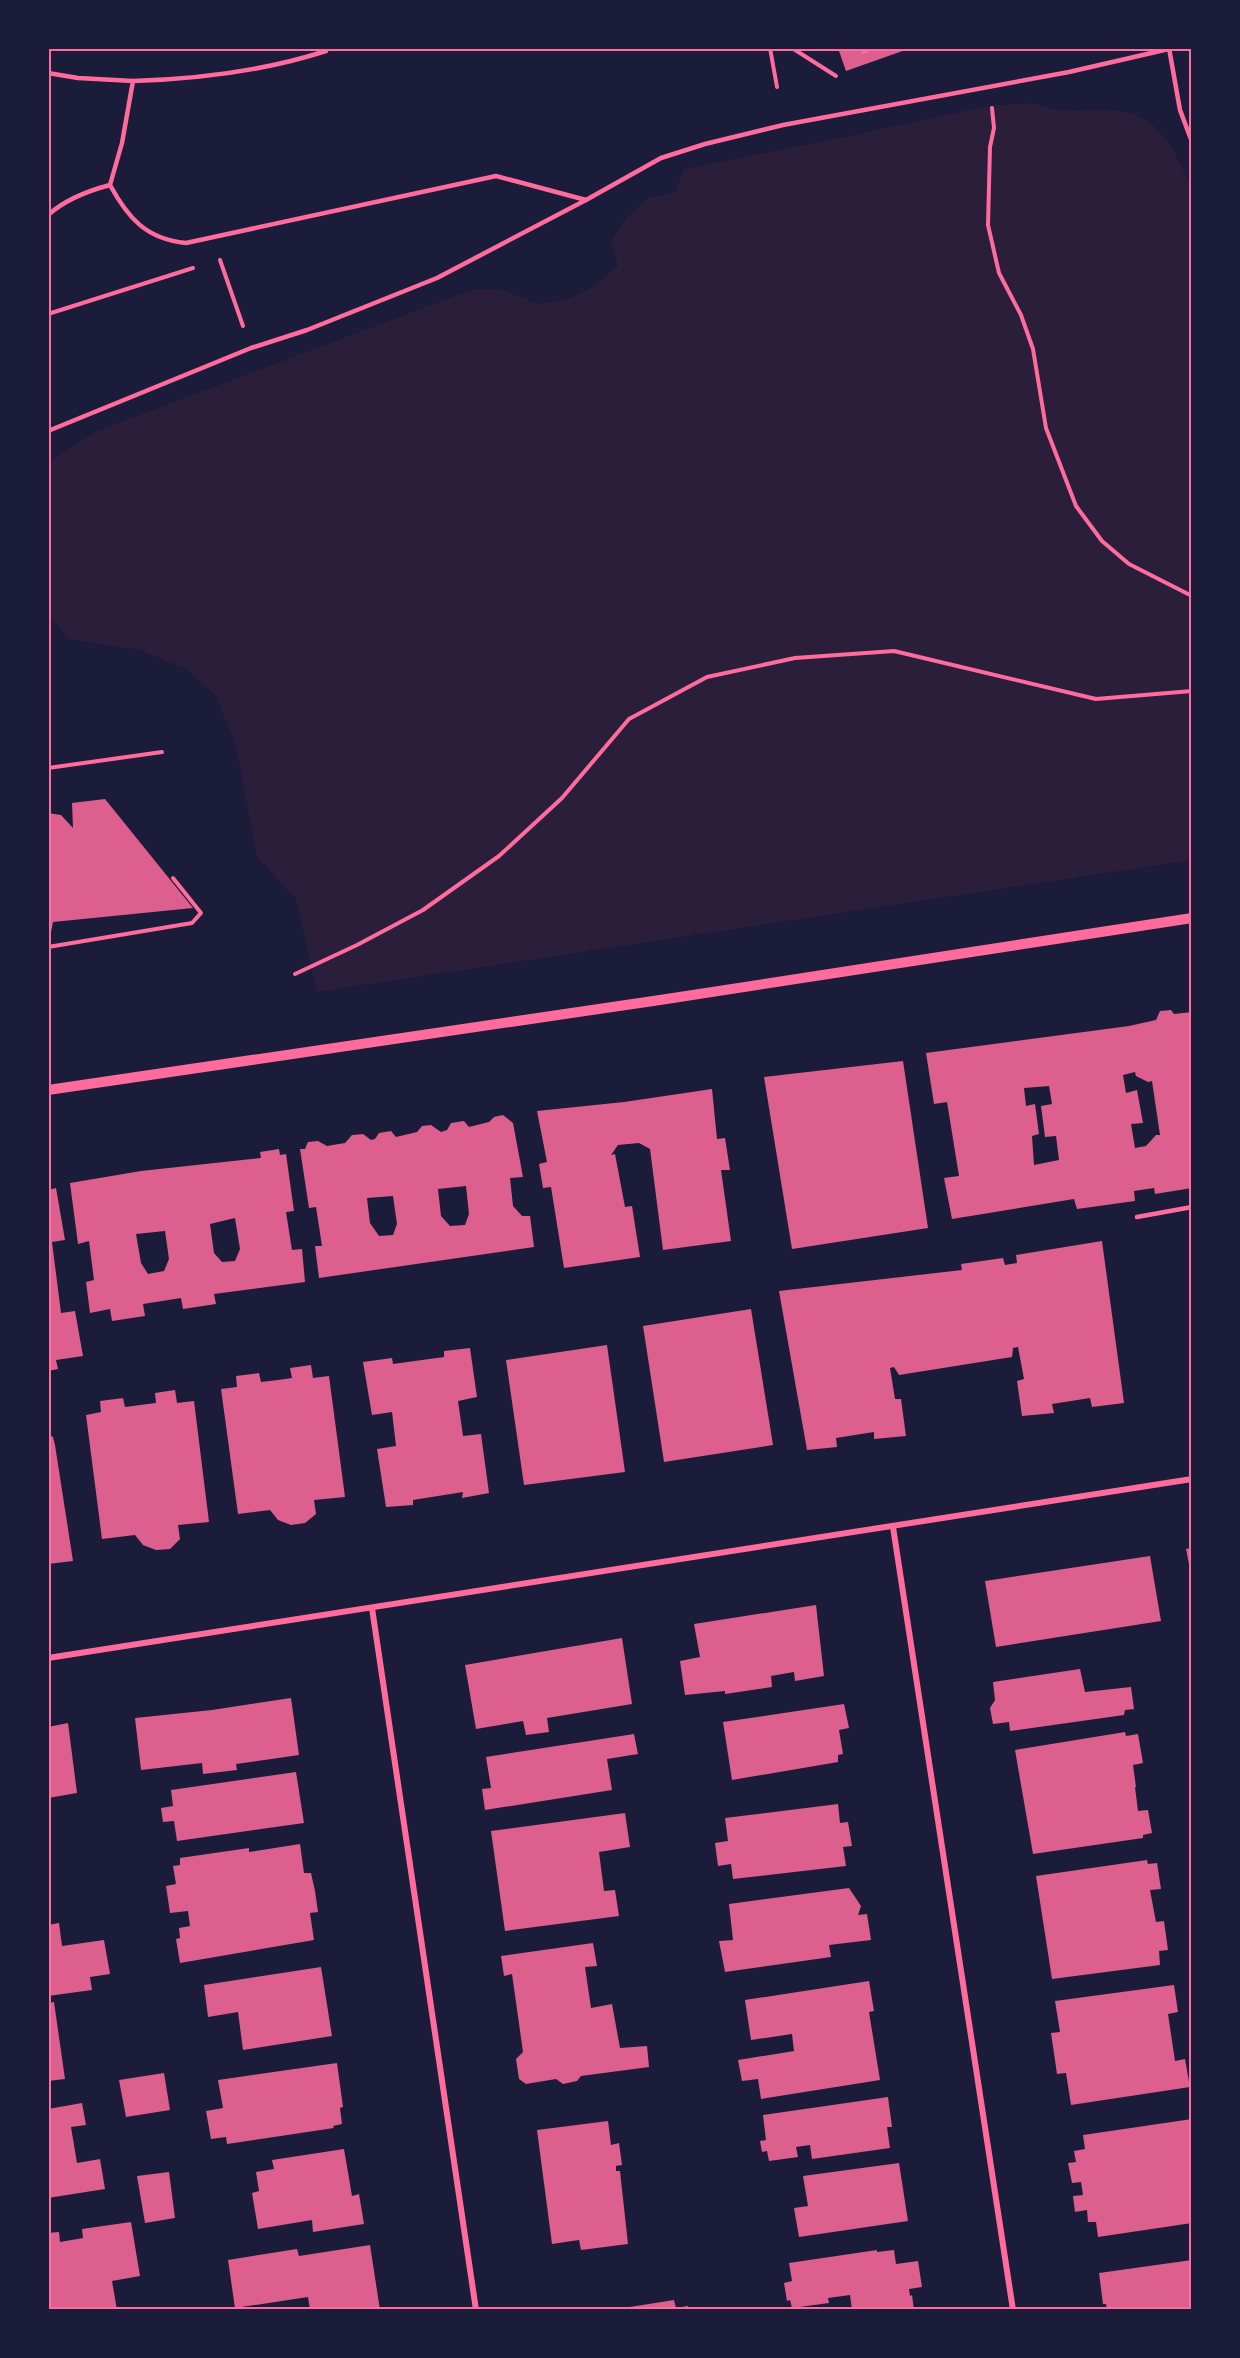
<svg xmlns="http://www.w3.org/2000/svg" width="1240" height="2358" font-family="Karla,sans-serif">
<rect width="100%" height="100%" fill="#1b1b3a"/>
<path fill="#2a1e3b" d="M1032 103C1039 105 1047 108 1054 109 1089 114 1128 101 1156 128 1172 143 1181 167 1192 186V860L317 992 296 899 257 857 236 746 216 696 187 670 140 650 68 639 48 614V462L97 431 474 289H500L538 304 565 300 592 288 618 266 611 241 627 217 650 197 675 193 684 169 840 138 987 106Z"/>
<g fill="#dd5f8e" fill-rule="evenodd">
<polygon points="838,48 911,48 846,71"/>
<polygon points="105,799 193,908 53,922 51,932 48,928 48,813 61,815 73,828 72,803"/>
<path d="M1171 1010 1174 1014 1192 1012V1188L1155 1194 1154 1188 1134 1191 1135 1201 1077 1209 1074 1199 952 1219 944 1178 959 1176 947 1102 934 1104 926 1053 1129 1026 1156 1020 1160 1011ZM1135 1072 1136 1076 1148 1082 1152 1081 1160 1135H1156L1146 1146 1135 1148 1131 1124 1143 1123 1137 1090 1126 1093 1123 1075ZM1049 1086 1052 1104 1041 1106 1045 1137 1056 1136 1059 1160 1034 1165 1032 1136 1039 1134 1035 1104 1026 1106 1024 1088Z"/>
<polygon points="903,1061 928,1228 792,1249 764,1077"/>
<polygon points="712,1089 717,1139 725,1138 730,1170 721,1170 731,1241 663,1250 650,1149 639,1143 618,1145 611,1155 615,1154 625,1207 632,1206 640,1257 564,1268 551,1187 543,1188 539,1164 547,1162 537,1111 624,1102"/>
<path d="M503 1115 513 1123 523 1177 510 1178 513 1206 522 1216H530L534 1247 319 1278 315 1246H322L316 1207 309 1208 300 1149H305L308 1142 318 1141 327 1146 345 1143 352 1135 363 1134 371 1140 375 1139 379 1133 391 1131 396 1137 417 1132 422 1126 431 1125 441 1132 447 1130 451 1123 464 1121 469 1127 489 1122 494 1117ZM466 1186 469 1214 465 1225 450 1226 441 1216 438 1189ZM393 1196 397 1224 393 1235 379 1236 370 1223 367 1198Z"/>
<path d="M279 1149 280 1155 286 1154 294 1211 286 1212 292 1250 302 1249 305 1282 214 1294 216 1304 183 1309 181 1298 143 1304 145 1316 112 1321 110 1309 90 1313 86 1282 94 1280 89 1241 78 1244 70 1183 141 1171 261 1158 260 1152ZM235 1218 240 1249 235 1261 222 1262 214 1253 210 1224ZM165 1231 169 1259 164 1271 148 1274 141 1263 136 1234Z"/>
<polygon points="56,1188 65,1240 52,1242 61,1313 75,1311 83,1356 56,1360 58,1369 48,1371 48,1190"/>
<polygon points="1102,1241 1124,1403 1092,1407 1090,1398 1052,1404 1054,1413 1022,1416 1017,1381 1024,1379 1018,1347 1013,1348 1012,1357 899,1375 894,1367 890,1368 895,1399 901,1399 906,1436 874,1439 874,1432 836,1438 837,1447 807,1450 779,1291 962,1270 961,1264 1003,1258 1005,1265 1017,1263 1016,1255"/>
<polygon points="751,1309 773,1445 664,1462 643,1326"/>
<polygon points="607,1345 625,1472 524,1485 506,1360"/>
<polygon points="470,1348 477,1397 458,1401 463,1436 481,1434 489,1493 462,1498 463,1492 413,1500 413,1505 386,1507 377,1449 396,1446 392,1412 372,1415 363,1362 392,1358 393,1364 444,1357 444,1351"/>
<polygon points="311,1365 313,1378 329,1376 345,1497 314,1500 316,1514 305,1523 291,1525 278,1520 270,1510 238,1514 221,1389 237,1387 236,1376 259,1373 261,1382 278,1380 292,1378 290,1368"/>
<polygon points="175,1390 177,1403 194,1401 209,1522 178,1525 180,1539 170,1549 156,1550 143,1545 135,1535 102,1539 86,1415 101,1412 100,1401 123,1398 125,1407 156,1403 155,1393"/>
<polygon points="48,1434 53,1437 55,1445 73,1561 48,1564"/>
<polygon points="1192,1548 1192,1574 1191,1574 1186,1549"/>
<polygon points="1150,1556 1161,1621 996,1647 985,1581"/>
<polygon points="816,1605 824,1676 795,1681 794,1672 771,1676 772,1687 725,1694 725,1691 685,1695 680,1661 700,1657 694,1624"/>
<polygon points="622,1638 632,1704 547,1718 549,1732 526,1735 523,1721 476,1729 465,1665"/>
<polygon points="1080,1669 1085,1692 1131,1687 1134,1709 1125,1710 1124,1715 1010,1731 1009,1722 993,1724 990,1708 995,1700 993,1682"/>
<polygon points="291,1698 299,1755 236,1764 237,1770 203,1774 202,1763 141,1770 135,1718 212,1710"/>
<polygon points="844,1704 849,1728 839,1730 843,1754 838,1755 838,1762 732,1780 723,1722"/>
<polygon points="68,1723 77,1793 48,1798 48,1727"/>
<polygon points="1125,1732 1126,1736 1138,1734 1143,1763 1133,1765 1136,1787 1135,1787 1138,1811 1148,1810 1152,1833 1143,1835 1143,1838 1033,1854 1015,1750"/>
<polygon points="634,1734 638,1754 607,1759 612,1790 485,1810 482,1789 491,1788 486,1757"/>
<polygon points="296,1772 304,1823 177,1841 174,1821 163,1822 161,1808 173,1806 171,1790"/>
<polygon points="838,1804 840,1823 848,1822 852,1846 843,1847 846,1866 733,1879 731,1864 718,1866 715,1843 728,1841 725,1818"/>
<polygon points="625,1813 630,1847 599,1852 604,1891 615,1890 619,1916 505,1931 491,1831"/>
<polygon points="300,1844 304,1873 311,1873 315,1891 318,1912 310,1913 314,1940 180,1963 176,1939 180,1938 179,1928 190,1926 188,1911 170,1913 166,1886 176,1884 173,1866 180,1865 180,1858 249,1848 249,1852"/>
<polygon points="1147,1860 1148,1864 1157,1863 1161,1889 1150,1890 1156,1922 1164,1921 1168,1950 1159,1951 1160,1965 1052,1979 1036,1876"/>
<polygon points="849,1888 861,1906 858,1915 867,1914 871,1940 829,1945 831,1957 725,1972 719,1941 733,1940 729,1904"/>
<polygon points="59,1923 62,1946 104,1940 110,1974 90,1977 92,1990 48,1996 48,1925"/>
<polygon points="593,1943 597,1966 585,1967 591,2008 612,2004 620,2048 647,2046 649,2067 581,2076 577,2081 563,2084 556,2079 526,2084 519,2079 516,2059 523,2052 512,1974 504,1976 501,1956"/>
<polygon points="321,1967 332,2036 243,2050 238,2012 208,2017 204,1985"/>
<polygon points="869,1981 874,2011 869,2012 880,2080 761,2099 758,2079 742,2081 738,2060 794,2051 792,2034 751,2040 745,2000"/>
<polygon points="1174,1985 1178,2012 1168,2014 1175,2061 1185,2059 1190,2087 1071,2105 1066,2073 1057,2074 1051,2033 1060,2032 1055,2001"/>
<polygon points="54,2002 65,2079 48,2081 48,2003"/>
<polygon points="337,2063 343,2107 340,2108 342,2124 333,2126 334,2128 227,2144 226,2137 211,2139 206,2111 223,2108 218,2080"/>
<polygon points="164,2073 170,2110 126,2117 119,2080"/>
<polygon points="888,2097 892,2127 887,2127 890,2148 812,2159 810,2145 796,2147 798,2157 769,2161 767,2151 762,2152 760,2141 766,2140 763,2115"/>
<polygon points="82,2103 86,2125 71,2127 77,2163 100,2159 105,2189 48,2198 48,2109"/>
<polygon points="1192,2119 1192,2223 1098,2237 1096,2222 1088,2222 1087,2210 1075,2212 1073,2196 1083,2195 1081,2182 1072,2183 1068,2163 1076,2162 1074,2151 1085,2149 1083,2135"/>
<polygon points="608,2121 611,2145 619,2143 622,2165 616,2166 616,2171 620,2171 628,2244 581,2250 579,2240 552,2244 537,2130"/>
<polygon points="344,2149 352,2196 359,2194 364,2224 313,2232 312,2220 258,2229 252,2193 259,2191 256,2172 274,2169 272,2160"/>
<polygon points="899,2163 908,2221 799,2237 794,2208 808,2206 803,2176"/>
<polygon points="169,2172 175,2218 145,2223 137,2176"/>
<polygon points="131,2222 140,2276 112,2281 117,2310 48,2310 48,2233 59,2232 60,2242 83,2238 82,2229"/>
<polygon points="370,2245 380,2310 310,2310 308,2297 235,2308 228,2260 297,2249 299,2256"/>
<polygon points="877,2250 877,2252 894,2250 896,2264 918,2261 922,2287 909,2289 910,2296 912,2295 914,2310 852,2310 850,2295 828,2298 829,2303 792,2308 790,2300 787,2301 784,2283 792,2281 789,2263"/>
<polygon points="1192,2260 1192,2310 1107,2310 1106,2304 1103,2304 1099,2273"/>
<polygon points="674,2300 676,2308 688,2306 688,2310 611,2310"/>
</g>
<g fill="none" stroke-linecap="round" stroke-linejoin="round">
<g stroke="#ff6b9d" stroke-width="4">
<polyline points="770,48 777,87"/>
<polyline points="792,48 836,76"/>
<polyline points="863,52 873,48"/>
<polyline points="992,108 994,128 990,147 988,225 999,273 1021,315 1033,349 1046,428 1076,506 1102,541 1129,564 1192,596"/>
<polyline points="220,260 243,326"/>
<polyline points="48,314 193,268"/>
<polyline points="48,768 162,752"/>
<polyline points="48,947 192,923 201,913 173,878"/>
<polyline points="295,974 357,945 423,910 499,856 562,798 629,719 707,677 795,658 894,651 1096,699 1192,691"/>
</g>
<g stroke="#ff6b9d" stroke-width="4.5">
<polyline points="1169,48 1180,110 1192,142"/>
<path d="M48 73 78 78 133 81 122 143 110 185C128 218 146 239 186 243L496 176 586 200 661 158 705 144 783 125 1069 72 1173 48"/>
<path d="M133 81C199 79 264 71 326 51"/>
<path d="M48 215C66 199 87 191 110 185"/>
<polyline points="48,431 251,348 307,330 437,278 586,200"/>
<polyline points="1137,1217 1192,1207"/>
</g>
<g stroke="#ff6b9d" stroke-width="6">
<polyline points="893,1527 1013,2310"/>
<polyline points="372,1608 476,2310"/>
<polyline points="48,1658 1192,1479"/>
</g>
<polyline stroke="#ff6b9d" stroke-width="10" points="48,1090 660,1000 1192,918"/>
</g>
<rect width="1240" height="2358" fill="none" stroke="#1b1b3a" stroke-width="99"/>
<rect x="50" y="50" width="1140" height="2258" fill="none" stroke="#ff6b9d" stroke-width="2"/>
</svg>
